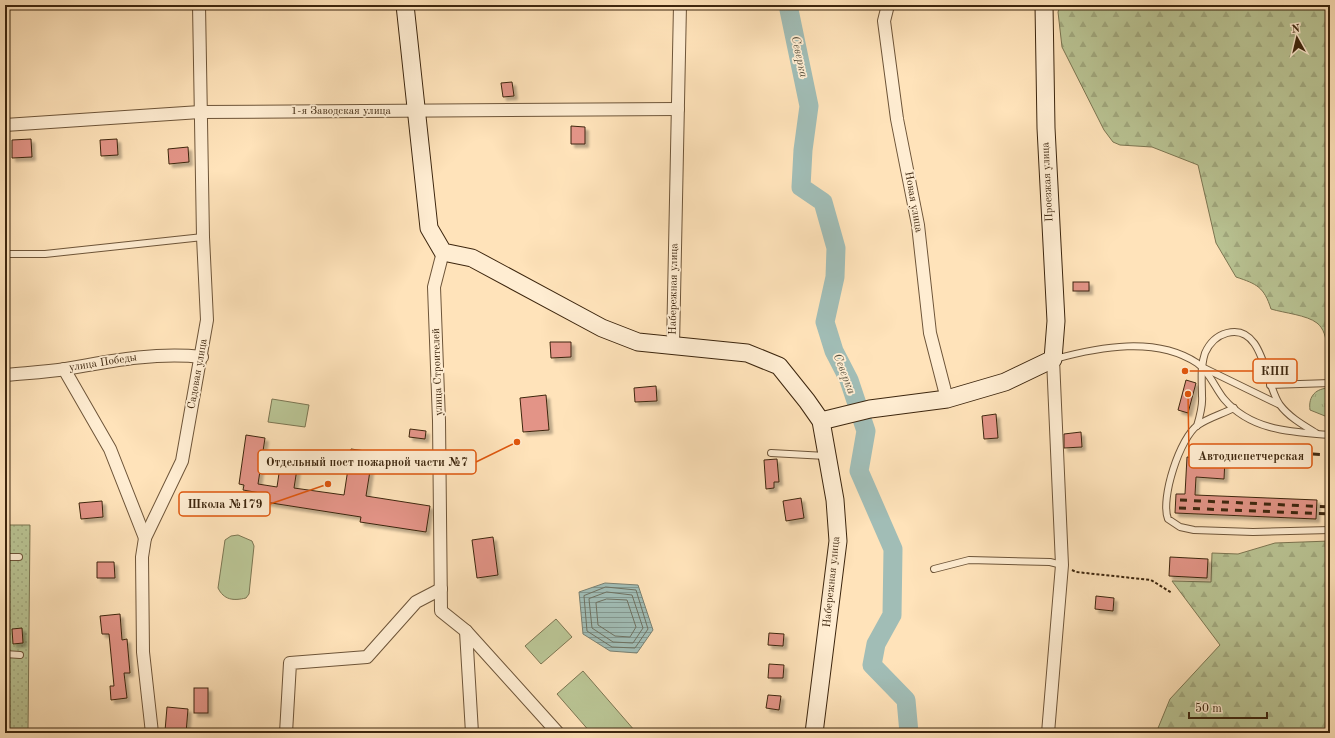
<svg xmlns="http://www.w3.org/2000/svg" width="1335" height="738" font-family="'Old Standard TT',serif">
<defs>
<pattern id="grass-tufts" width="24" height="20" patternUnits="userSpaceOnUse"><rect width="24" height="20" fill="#bac595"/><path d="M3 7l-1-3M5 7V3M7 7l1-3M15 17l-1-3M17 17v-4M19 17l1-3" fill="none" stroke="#a1a97f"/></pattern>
<pattern id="forest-firs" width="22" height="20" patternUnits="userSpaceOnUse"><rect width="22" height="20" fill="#bac595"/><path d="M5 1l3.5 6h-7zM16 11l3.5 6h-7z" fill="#a1a97f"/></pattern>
<pattern id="garden-dots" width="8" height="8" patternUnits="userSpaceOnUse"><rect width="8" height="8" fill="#bac595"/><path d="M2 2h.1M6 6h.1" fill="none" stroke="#a1a97f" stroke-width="1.8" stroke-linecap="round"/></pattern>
<pattern id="water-rules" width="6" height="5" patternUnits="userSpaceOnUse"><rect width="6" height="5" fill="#a1bdb6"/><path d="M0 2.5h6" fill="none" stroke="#849992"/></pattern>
<filter id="shadow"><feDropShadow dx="3.5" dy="3.5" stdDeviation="1" flood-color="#0004"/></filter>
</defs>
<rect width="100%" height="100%" fill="#ffe3ba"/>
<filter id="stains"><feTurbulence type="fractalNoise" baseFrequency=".005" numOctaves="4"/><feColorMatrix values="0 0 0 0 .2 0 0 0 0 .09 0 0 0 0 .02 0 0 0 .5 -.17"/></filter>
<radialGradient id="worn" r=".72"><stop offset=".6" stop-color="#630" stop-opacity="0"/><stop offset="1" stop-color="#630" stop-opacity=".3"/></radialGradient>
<path fill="url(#grass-tufts)" stroke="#7c7652" d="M1330 388V418L1310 410C1308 396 1316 388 1330 388Z"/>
<g fill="url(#forest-firs)" stroke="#7c7652">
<path d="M1061 5H1330V377H1327C1326 361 1331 334 1317 323 1307 315 1284 313 1271 309 1264 287 1257 284 1236 277L1216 243 1198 165 1152 147 1120 145 1113 142 1104 130 1062 47 1058 12Z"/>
<polygon points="1330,541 1330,733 1156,733 1170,699 1220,645 1172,581 1211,582 1212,553 1238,554 1275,543"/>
</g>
<polygon fill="url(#garden-dots)" stroke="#7c7652" points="5,525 30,525 28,733 5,733"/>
<g fill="#bac595" stroke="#7c7652">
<polygon points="272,399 309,405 305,427 268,422"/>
<path d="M238 535 252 541 254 546 249 594 246 598C233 601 224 600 218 588L225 540 231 536Z"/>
<polygon points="556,619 572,637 541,664 525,646"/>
<polygon points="583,671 635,731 632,733 591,733 557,694"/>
</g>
<polygon fill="url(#water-rules)" stroke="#798173" points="605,583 638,585 653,630 637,653 610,651 583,634 579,592"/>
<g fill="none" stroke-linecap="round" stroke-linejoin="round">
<g stroke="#6f7262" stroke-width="1">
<polygon points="606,587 636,590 648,629 635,648 612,647 587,631 584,596"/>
<polygon points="607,592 632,595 643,628 633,643 613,642 592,628 589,599"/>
<polygon points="607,599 627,600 636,627 630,637 615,636 598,625 596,603"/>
</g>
<polyline stroke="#a1bdb6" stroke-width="19" points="788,5 809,106 803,150 801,187 823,202 836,248 835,277 825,322 834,351 849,380 866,431 859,471 893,549 892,615 876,644 872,665 906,700 909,733"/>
</g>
<g fill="#e39487" stroke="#3d260e" filter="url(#shadow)">
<polygon points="512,82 514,96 503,97 501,83"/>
<polygon points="571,126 585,127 585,144 571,144"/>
<polygon points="31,139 32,157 12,158 12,140"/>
<polygon points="117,139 118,155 101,156 100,140"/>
<polygon points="188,147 189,162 169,164 168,149"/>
<rect x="1073" y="282" width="16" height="9"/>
<polygon points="550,342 571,342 571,357 551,358"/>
<polygon points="1186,380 1196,383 1188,413 1178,410"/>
<polygon points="656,386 657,401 635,402 634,388"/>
<polygon points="546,395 549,430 523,432 520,398"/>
<polygon points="996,414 998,438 984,439 982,416"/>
<polygon points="410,429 426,431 425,439 409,437"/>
<polygon points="1081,432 1082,447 1064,448 1064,434"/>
<polygon points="246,435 265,438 258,484 277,487 282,453 299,456 294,488 344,495 351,449 373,452 366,496 430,506 426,532 360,522 361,517 265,502 266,494 243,490 244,485 239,484"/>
<polygon points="1187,457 1225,459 1224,479 1196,477 1195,495 1317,500 1316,519 1175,513 1176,494 1185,494"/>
<polygon points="777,459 779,482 774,482 774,488 766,489 764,460"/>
<polygon points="801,498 804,518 786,521 783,501"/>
<polygon points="102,501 103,517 81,519 79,503"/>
<polygon points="493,537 498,575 477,578 472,540"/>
<polygon points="1170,557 1208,559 1207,578 1169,576"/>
<polygon points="97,562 114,562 115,578 97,578"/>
<polygon points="1096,596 1114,598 1113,611 1095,609"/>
<polygon points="120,614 122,640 127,639 130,673 124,673 127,698 111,700 110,686 114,686 109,634 102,634 100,616"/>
<polygon points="22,628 23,643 13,644 12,629"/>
<polygon points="769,633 784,634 783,646 768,645"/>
<polygon points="769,664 784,665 783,678 768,678"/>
<rect x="194" y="688" width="14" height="25"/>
<polygon points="768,695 781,696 779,710 766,708"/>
<polygon points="167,707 188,709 186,733 165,731"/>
</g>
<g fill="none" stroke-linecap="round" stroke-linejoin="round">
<defs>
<g id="lane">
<polyline points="5,254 45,254 203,237"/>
<path d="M1055 359C1099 347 1156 336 1197 363 1209 371 1215 388 1224 399 1251 431 1292 432 1330 435"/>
<polyline points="1204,368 1278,404"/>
<polyline points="1270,385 1330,383"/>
<path d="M1234 408C1222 414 1208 418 1198 425 1180 437 1160 499 1168 519L1180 527 1194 530 1253 532 1330 530"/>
<path d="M1197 426C1200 416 1203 406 1202 396 1202 382 1200 367 1205 353 1209 344 1216 336 1227 333 1264 323 1265 385 1280 405 1289 417 1303 425 1316 433"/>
<polyline points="771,453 826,456"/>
<polyline points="5,557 19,557"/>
<polyline points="934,569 969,560 1050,562 1062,565"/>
<polyline points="5,654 20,655"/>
</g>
<g id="street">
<polyline points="888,5 884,21 897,119 918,225 930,333 947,399"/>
<polyline points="5,125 200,112 678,109"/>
<polyline points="443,252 434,287 439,421 441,611 466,631 558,733"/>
<polyline points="673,346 680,5"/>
<polyline points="64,369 110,449 145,538"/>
<path d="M5 375C25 373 46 372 66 369 111 361 155 352 202 357"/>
<polyline points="466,631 472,733"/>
<polyline points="152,733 143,652 142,557 145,538 182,461 207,320 203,237 199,5"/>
<polyline points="286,733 290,663 367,657 416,602 441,589"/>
<polyline points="1048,733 1062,565 1053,359"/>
</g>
<g id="secondary">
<polyline points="405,5 429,228 443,252 472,258 602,328 638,342 747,353 779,366 807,401 821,421 835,500 838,541 814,733"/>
<polyline points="821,421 870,409 947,399 1005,382 1053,359 1056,321 1046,128 1044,5"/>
</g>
</defs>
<use href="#lane" stroke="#6e5539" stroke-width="8"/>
<use href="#street" stroke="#6e5539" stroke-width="14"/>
<use href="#secondary" stroke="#3d260e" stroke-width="19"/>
<polyline stroke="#3d260e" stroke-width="2" stroke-dasharray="3 2" stroke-linecap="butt" points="1072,570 1076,572 1151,580 1172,593"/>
<use href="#lane" stroke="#ffedd2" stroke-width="6"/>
<use href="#street" stroke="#ffedd2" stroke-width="12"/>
<use href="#secondary" stroke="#ffedd2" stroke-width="17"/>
<g stroke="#3d260e" stroke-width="3" stroke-dasharray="7 7" stroke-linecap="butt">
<polyline points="1257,451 1330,455"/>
<polyline points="1180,500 1330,507"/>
<polyline points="1179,508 1330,514"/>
</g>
</g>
<g text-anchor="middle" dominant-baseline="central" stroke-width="3.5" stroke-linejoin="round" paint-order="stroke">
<g font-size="11" fill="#3d260e" stroke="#ffedd2">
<text x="341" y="111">1-я Заводская улица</text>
<text transform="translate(1048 182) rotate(-93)">Проезжая улица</text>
<text transform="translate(913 202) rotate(80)">Новая улица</text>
<text transform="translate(674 289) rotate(-89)">Набережная улица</text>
<text transform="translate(103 363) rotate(-9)">улица Победы</text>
<text transform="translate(438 372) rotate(-92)">улица Строителей</text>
<text transform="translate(198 374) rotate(-80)">Садовая улица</text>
<text transform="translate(832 582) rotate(-84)">Набережная улица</text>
</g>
<g font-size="12" font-style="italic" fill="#5b5340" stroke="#ffedd2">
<text transform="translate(799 57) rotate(78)">Северка</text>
<text transform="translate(844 374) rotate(69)">Северка</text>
</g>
</g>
<path fill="none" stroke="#df560c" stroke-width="1.5" d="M1185 371L1253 371M1188 394L1189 456M517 442L476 462M328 484L270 504"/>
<g fill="#df560c" stroke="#ffedd2" stroke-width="1.5">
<circle cx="1185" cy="371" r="4"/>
<circle cx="1188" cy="394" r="4"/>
<circle cx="517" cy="442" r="4"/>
<circle cx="328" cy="484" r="4"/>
</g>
<g fill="#ffedd2" stroke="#df560c" stroke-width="1.5">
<rect x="1253" y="359" width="44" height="24" rx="4"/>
<rect x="1189" y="444" width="123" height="24" rx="4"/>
<rect x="258" y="450" width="218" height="24" rx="4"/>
<rect x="179" y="492" width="91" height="24" rx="4"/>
</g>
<g font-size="12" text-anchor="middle" font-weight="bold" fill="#3d260e">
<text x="1275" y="375">КПП</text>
<text x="1251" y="460">Автодиспетчерская</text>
<text x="367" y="466">Отдельный пост пожарной части №7</text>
<text x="225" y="508">Школа №179</text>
</g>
<rect width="1335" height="738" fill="none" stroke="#ffe3ba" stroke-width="20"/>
<rect x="6" y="6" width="1323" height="726" fill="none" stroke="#3d260e" stroke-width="2"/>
<rect x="10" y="10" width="1315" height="718" fill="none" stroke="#3d260e"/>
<g transform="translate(1297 38) rotate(352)" stroke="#ffedd2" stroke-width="3" paint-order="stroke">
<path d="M0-3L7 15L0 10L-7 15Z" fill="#3d260e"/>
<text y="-6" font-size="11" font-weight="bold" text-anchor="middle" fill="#3d260e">N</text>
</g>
<path d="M1189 712v6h78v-6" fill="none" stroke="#3d260e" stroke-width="2"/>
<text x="1195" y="712" font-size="12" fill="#3d260e" stroke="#ffedd2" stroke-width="3" paint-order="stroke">50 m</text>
<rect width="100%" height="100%" filter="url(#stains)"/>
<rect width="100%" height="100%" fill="url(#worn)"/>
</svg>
